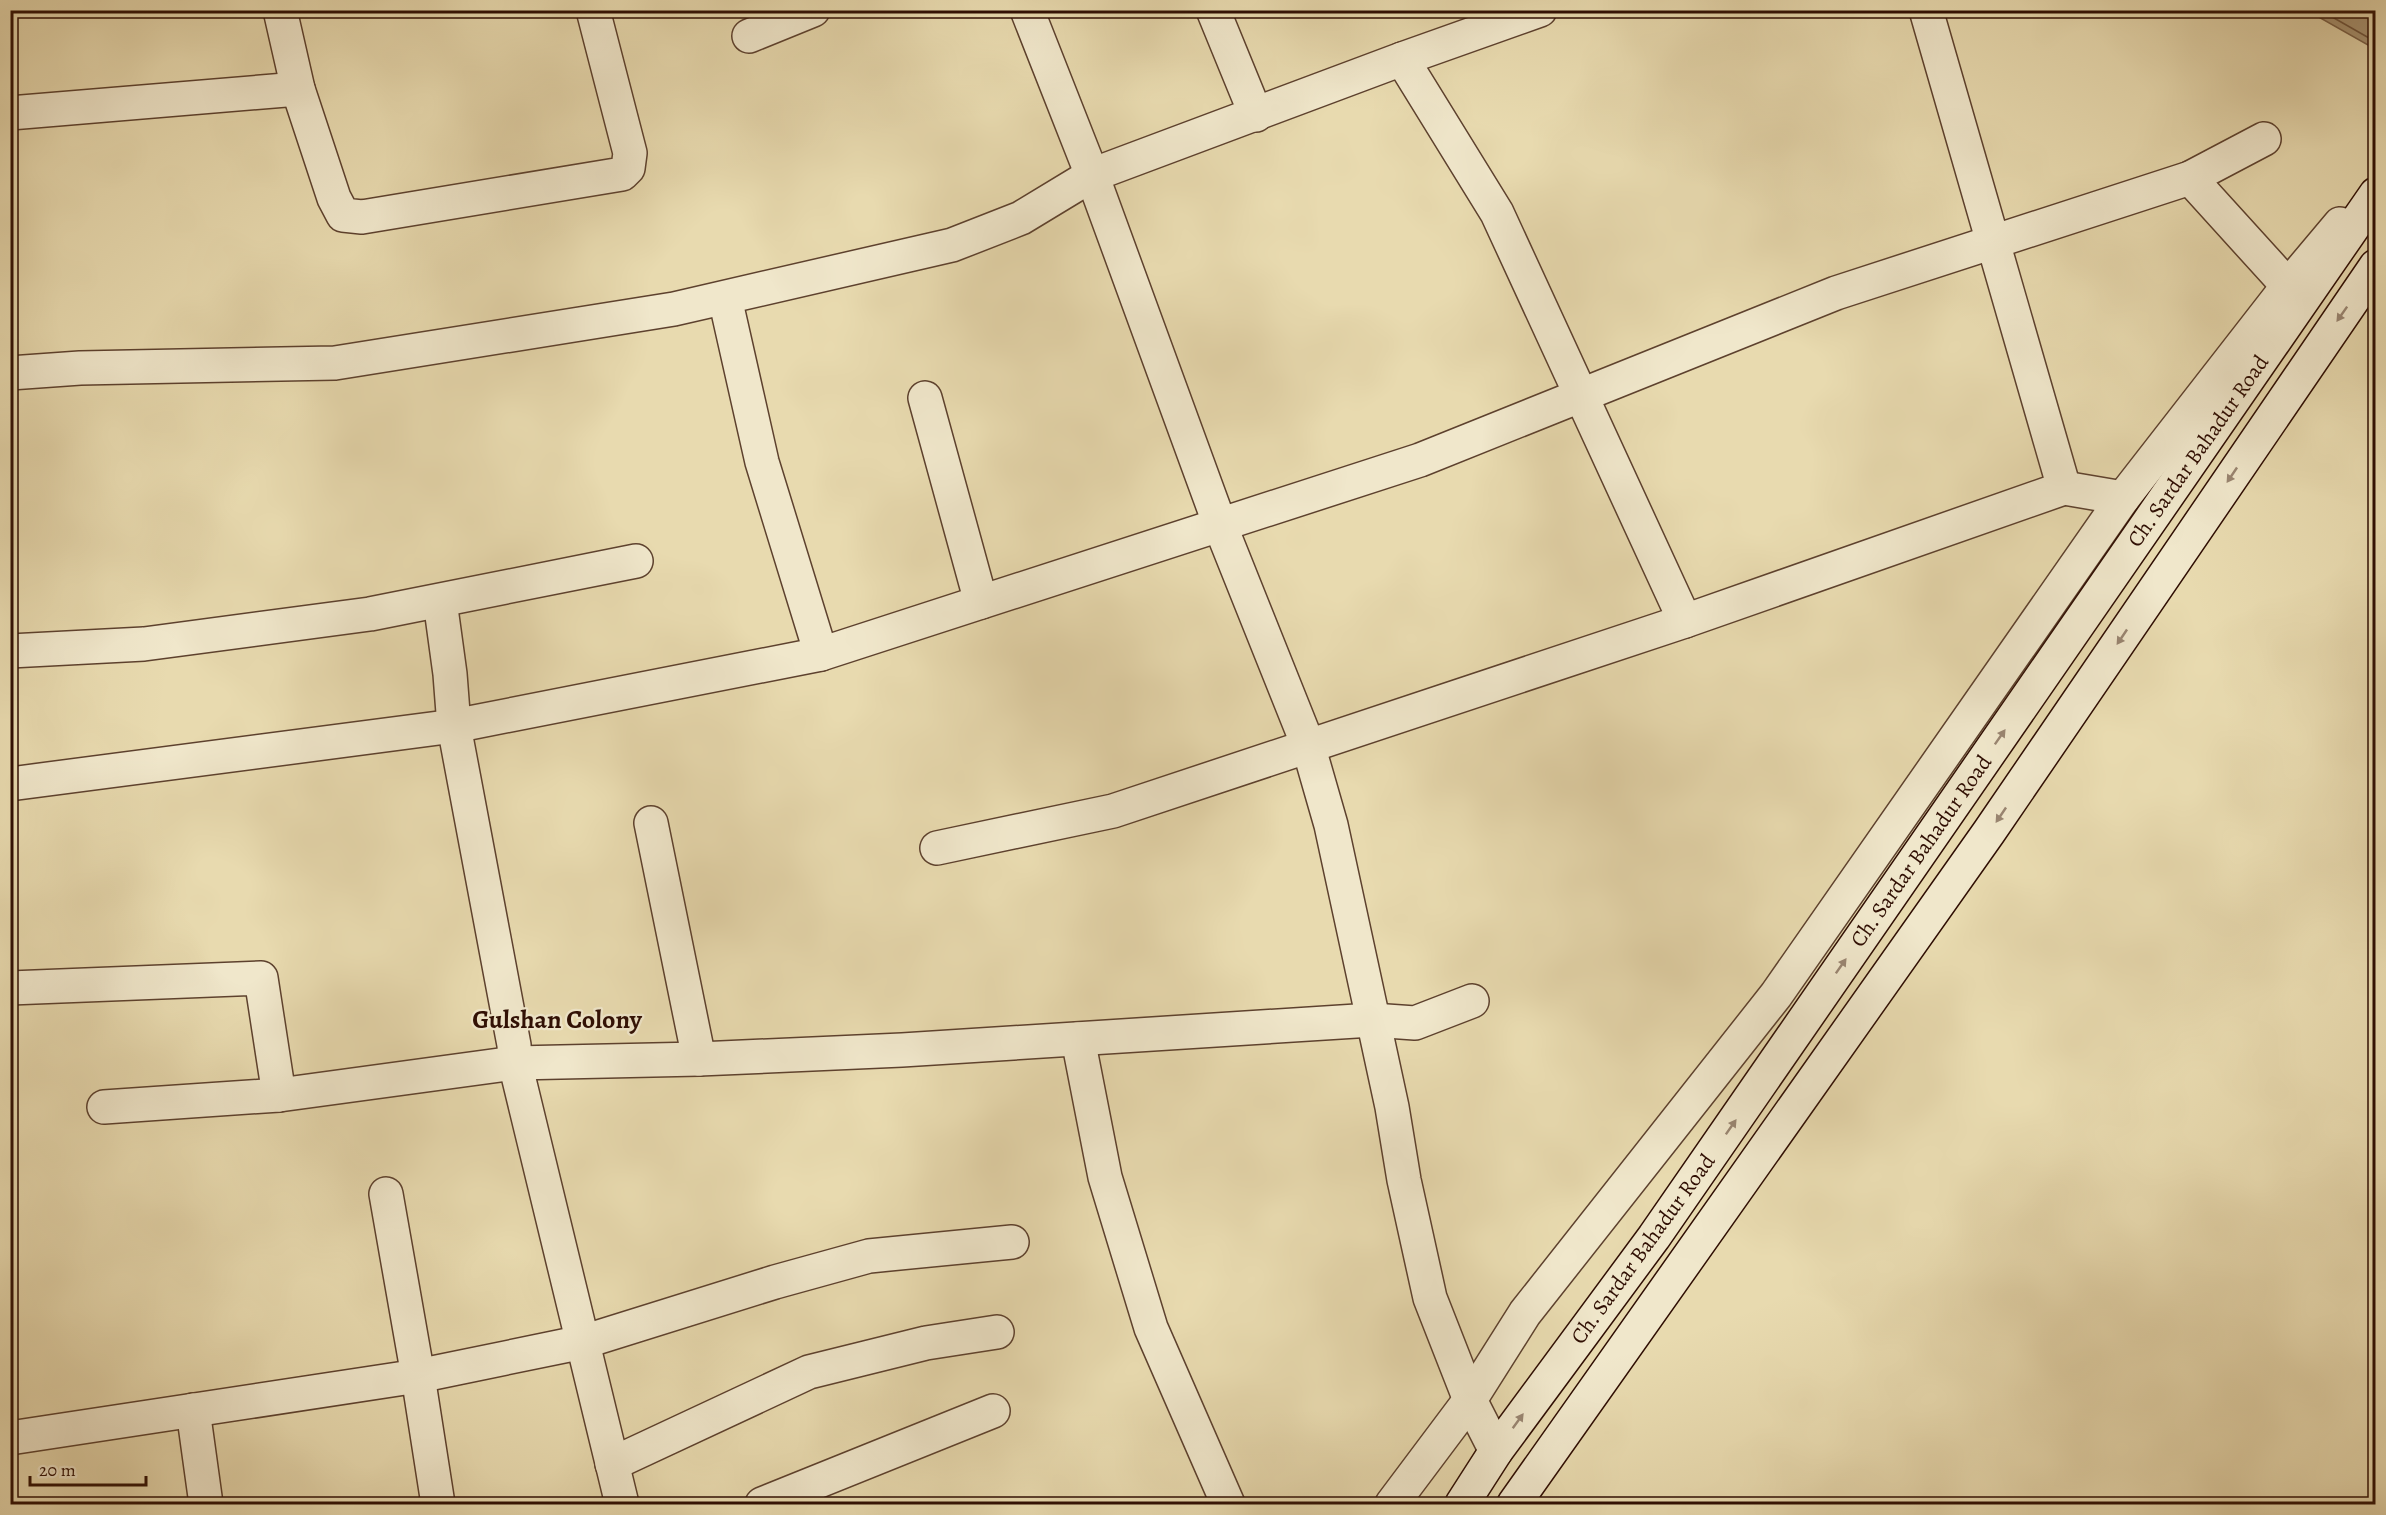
<svg xmlns="http://www.w3.org/2000/svg" width="2386" height="1515" font-family="Alegreya,serif">
<rect width="100%" height="100%" fill="#e8daaf"/>
<filter id="stains"><feTurbulence type="fractalNoise" baseFrequency=".00333" numOctaves="4"/><feColorMatrix values="0 0 0 0 .2 0 0 0 0 .09 0 0 0 0 .02 0 0 0 .5 -.17"/></filter>
<radialGradient id="worn" r=".72"><stop offset=".6" stop-color="#630" stop-opacity="0"/><stop offset="1" stop-color="#630" stop-opacity=".3"/></radialGradient>
<polygon fill="#a99575" stroke="#785f47" stroke-width="1.5" points="2308,11 2375,11 2375,49"/>
<g fill="none" stroke-linecap="round" stroke-linejoin="round">
<polyline stroke="#6c523c" stroke-width="1.5" points="2320,10 2376,42"/>
<defs>
<g id="street">
<polyline points="280,10 298,89 334,198 343,215 362,217 622,174 628,168 630,153 593,10"/>
<polyline points="1027,10 1092,175 1220,525 1308,745 1331,825 1392,1107 1404,1180 1430,1298 1470,1400 1496,1451"/>
<polyline points="1213,10 1256,115"/>
<polyline points="749,36 813,10"/>
<polyline points="1402,59 1497,213 1685,621"/>
<polyline points="10,113 298,89"/>
<polyline points="2190,178 2288,286"/>
<polyline points="725,298 762,462 821,654"/>
<polyline points="10,373 80,368 335,363 674,309 952,245 1021,218 1092,175 1402,59 1540,10"/>
<polyline points="925,398 981,602"/>
<polyline points="2064,488 2123,498"/>
<polyline points="440,601 450,674 454,726 514,1045 515,1063 622,1504"/>
<polyline points="10,651 144,644 370,614 636,561"/>
<polyline points="10,784 454,726 821,654 1420,460 1836,293 2190,178 2264,139"/>
<polyline points="651,823 699,1059"/>
<polyline points="937,848 1113,811 1685,621 2064,488 1926,10"/>
<polyline points="10,988 261,978 279,1095"/>
<polyline points="1078,1039 1105,1177 1151,1328 1228,1504"/>
<polyline points="104,1107 279,1095 515,1063 699,1059 902,1050 1372,1020 1415,1023 1472,1001"/>
<polyline points="386,1194 418,1376 438,1504"/>
<polyline points="193,1410 206,1504"/>
<polyline points="10,1438 418,1376 583,1342 775,1282 869,1256 1012,1242"/>
<polyline points="612,1464 809,1372 926,1343 997,1332"/>
<polyline points="762,1504 993,1411"/>
<polyline points="1392,1504 1470,1400 1525,1313 1776,995 2123,498 2288,286 2340,224"/>
</g>
<g id="secondary">
<polyline points="1462,1504 1496,1451 1654,1237 2376,194"/>
<polyline points="1514,1504 1989,832 2376,266"/>
</g>
</defs>
<use href="#street" stroke="#5d412e" stroke-width="36"/>
<use href="#secondary" stroke="#2f0e03" stroke-width="36"/>
<use href="#street" stroke="#f0e7cb" stroke-width="33"/>
<use href="#secondary" stroke="#f0e7cb" stroke-width="33"/>
</g>
<defs><path id="oneway-solid" d="M-6-.8H1V-3.2L6.5 0L1 3.2V.8H-6Z" transform="scale(1.5)"/></defs>
<g fill="#998571">
<use href="#oneway-solid" transform="translate(2342 314) rotate(125)"/>
<use href="#oneway-solid" transform="translate(2232 475) rotate(124)"/>
<use href="#oneway-solid" transform="translate(2122 637) rotate(124)"/>
<use href="#oneway-solid" transform="translate(2000 737) rotate(-55)"/>
<use href="#oneway-solid" transform="translate(2001 815) rotate(124)"/>
<use href="#oneway-solid" transform="translate(1841 966) rotate(-55)"/>
<use href="#oneway-solid" transform="translate(1731 1127) rotate(-55)"/>
<use href="#oneway-solid" transform="translate(1518 1421) rotate(-54)"/>
</g>
<g text-anchor="middle" dominant-baseline="central" stroke-width="4.5" stroke-linejoin="round" paint-order="stroke">
<g font-size="22" fill="#2f0e03" stroke="#f0e7cb">
<text transform="translate(2198 451) rotate(-55)">Ch. Sardar Bahadur Road</text>
<text transform="translate(1921 851) rotate(-55)">Ch. Sardar Bahadur Road</text>
<text transform="translate(1643 1249) rotate(-54)">Ch. Sardar Bahadur Road</text>
</g>
<g font-size="26" font-weight="bold" fill="#2f0e03" stroke="#f0e7cb">
<text x="557" y="1019">Gulshan Colony</text>
</g>
</g>
<rect width="2386" height="1515" fill="none" stroke="#e8daaf" stroke-width="36"/>
<rect x="12" y="12" width="2362" height="1491" fill="none" stroke="#2f0e03" stroke-width="3"/>
<rect x="18" y="18" width="2350" height="1479" fill="none" stroke="#2f0e03" stroke-width="1.5"/>
<path d="M30 1476v9h116v-9" fill="none" stroke="#2f0e03" stroke-width="3"/>
<text x="39" y="1476" font-size="18" fill="#2f0e03" stroke="#f0e7cb" stroke-width="4.5" paint-order="stroke">20 m</text>
<rect width="100%" height="100%" filter="url(#stains)"/>
<rect width="100%" height="100%" fill="url(#worn)"/>
</svg>
